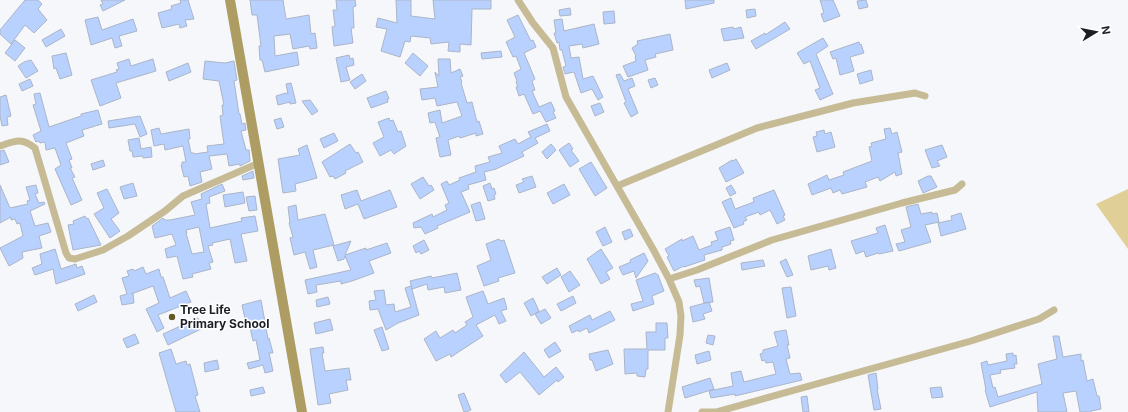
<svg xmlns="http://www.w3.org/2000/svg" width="1128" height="412" font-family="Inter,sans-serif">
  <rect width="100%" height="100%" fill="#f5f7fb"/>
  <path fill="#e0d098" d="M1128,189V249L1096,204Z"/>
  <path fill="#b8d1ff" stroke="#abb5c7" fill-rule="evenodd" d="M25,0H38L42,4L38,9L47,20L34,33L25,25L11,44L0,34V30Z
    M101,0H125L103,11L100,5L103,4Z
    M180,0H188L194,19L185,20L187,26L180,28L179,24L162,28L158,13L172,9L171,6L181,3Z
    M250,0H283L286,19L309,15L311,34L315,33L317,48L310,49L309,46L293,49L290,34L274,36L275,56L297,52L299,65L265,72L262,60H260L259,46H261L257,15H252Z
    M336,0H355L356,6L353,7L354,28H351L353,43L334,46L332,27L335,26L333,10H337Z
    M396,0H411V16L435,19L433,0H491V9H472L471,45L460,44V52L448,51L449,42L431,44L430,38L411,36L410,42L405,41L400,57L381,51L387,29L376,27L378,18L397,23Z
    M685,0H714V3L686,9Z
    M820,0H833L840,16L824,22L821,14L824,13Z
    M866,0L868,7L859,9L857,1Z
    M570,8L571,15L560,16L559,10Z
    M755,9L756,16L747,18L746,10Z
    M614,11L615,23L604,24L603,12Z
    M518,15L531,41L533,40L536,47L524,53L535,79L532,81L535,90L532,91L539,107L551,102L555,111L553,112L556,118L546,122L540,111L533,114L524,94L519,96L516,87H518L516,82L517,81L514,73L521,69L516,56L513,57L506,42L515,37L507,20Z
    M98,17L102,30L133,19L137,31L119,36L122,46L115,48L112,38L91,45L85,20Z
    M562,19L564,31L594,24L599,44L583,48L582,44L569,46L571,58L579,57L583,79L593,76L603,97L598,100L592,89L581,93L574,72L565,74L563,67L566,66L562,50H560L559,42L557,43L554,33H556L554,20Z
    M785,22L790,29L756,49L751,41L765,33V35Z
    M733,27L734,29L741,27L744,38L724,41L721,29Z
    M61,29L65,36L46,47L42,40Z
    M670,34L673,50L655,54L656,57L645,60L648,70L628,77L623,66L636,61L635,57L636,56L632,48L638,44L637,41Z
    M823,38L828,46L816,54L833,94L820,100L815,90L820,88L810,61L804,64L797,53Z
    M15,40L25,48L15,61L5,53Z
    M859,42L860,45L861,44L864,53L850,57L854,71L840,75L836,58L833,59L830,52Z
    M501,51L502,57L482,59L481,53Z
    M66,53L72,75L60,79L56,68L54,69L52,56Z
    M413,53L428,66L420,76L405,63Z
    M349,55L350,59L353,58L354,65L346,67L350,80L341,82L336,58Z
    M129,59L131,66L153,59L156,71L116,83L121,98L100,106L91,80L117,72L116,70L119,69L117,63Z
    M438,59H450L451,73L460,69L463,76L460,77L462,82L461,83L467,103L472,102L477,122L479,121L483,134L476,136V133L460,138L459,136L448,140L451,155L440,157L436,138L440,137L435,122L430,123L428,113L440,110L442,123L462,116L457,102L437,106L435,98L422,100L420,89L438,87L435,72L439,76Z
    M31,60L38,71L26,78L18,66L24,62Z
    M205,61L225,63L234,61L237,80L234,81L239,114H240L242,124L245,123L246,130L241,131L246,150H249L250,161L240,166V164L229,166L227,154L209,156L212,169L200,172L202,182L190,186L188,176L184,177L181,165H182V162H186L183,146L165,150L164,144L154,146L151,130L159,128L161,134L189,129L190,139H188L191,153H194V154L208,152L207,146L224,144L220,116L223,115L222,105H224L219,81L203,79Z
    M188,63L191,72L169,81L166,72Z
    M727,63L730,70L712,78L709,70Z
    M871,70L873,80L860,84L857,74Z
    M362,74L366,81L355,89L350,82Z
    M620,74L624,81L632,78L635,86L628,89L638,113L631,117L624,103L626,102L616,75Z
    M655,78L658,85L651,88L648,80Z
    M30,79L33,86L22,91L19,84Z
    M291,83L296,103L290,104V102L278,105L276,96L286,93L288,94L286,84Z
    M386,91L389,99H387L388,102L371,108L367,98Z
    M40,93L49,127L81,116V114L98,110L102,124L82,130L84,136L66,143L72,159L69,160L72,168H70L75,177L72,178L82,200L71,205L55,169L61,165L55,148L46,150L45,142L40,143L39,141L36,142L33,135L41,131L33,105L36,104L34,94Z
    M6,95L11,116L7,117L8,125L2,126L0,116V97Z
    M310,100L318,111L312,115L302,101Z
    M600,103L604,112L595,116L591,106Z
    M140,116L147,134L140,137L135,124L109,128L108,121Z
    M281,118L284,127L277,129L274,120Z
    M389,118L390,121L393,120L398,132L401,131L406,146L394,154L391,150L380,156L373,143L384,137L378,122Z
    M547,124L550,131L535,138L538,143L522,152L524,156L496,169L484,172L486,180L468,185L469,189L461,192L470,212L437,226L438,228L425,234L421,227L414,228L413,223L432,214L433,217L447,210L445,205L449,203L441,184L447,181L449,185L460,180L459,178L476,172L475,166L490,162L488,157L502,153L499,146L515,139L518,144L531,137L528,132Z
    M890,128L892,134L897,132L902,152L898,153L902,174L896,176L895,172L880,181L878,177L865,182L867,187L842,194L840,190L833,193L831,188L812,195L808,184L827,175L829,180L844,175L843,172L872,161L869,147L872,146L871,143L886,139L884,129Z
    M824,130L825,134L831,132L835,147L817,152L813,137L817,136L816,132Z
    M334,133L338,141L324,148L320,139Z
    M139,138L141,149L151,147L152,157L143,158V156L133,157L132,151H130L128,140Z
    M569,143L573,149L571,150L579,161L570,167L559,150Z
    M350,144L356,153L358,152L363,162L345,171L346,173L335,179L333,176L330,177L322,162Z
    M551,144L556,150L547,159L542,152Z
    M307,145L317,178L295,184L296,191L283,193L278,159L300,155L298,149Z
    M942,145L947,157L937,161L940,166L932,168L925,150Z
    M4,150L9,162L0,165V151Z
    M736,159L744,173L726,182L719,168L732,160L733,161Z
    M103,160L105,166L93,170L91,164Z
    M591,162L607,188L595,196L579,169Z
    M253,171L254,178L243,180L242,176Z
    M532,176L536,187L519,193L516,185L524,182L522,179Z
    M928,176H931L937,187L923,193L918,181Z
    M423,177L429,186L431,185L434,190L420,199L411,184Z
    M133,183L137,196L124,199L120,187Z
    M490,183L492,189L494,188L496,194L494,195L495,199L488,201L483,186Z
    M222,184L225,191L209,197L210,203L206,204L210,228L242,221L241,218L255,216L258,231L241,234L247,261L235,263L230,239L212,243L213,245L208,246L213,262L209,263L211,269L192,274L193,277L183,279L177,256L167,258L165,249L176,245L172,234L155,238L152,226L163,218L165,220H170L195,215L191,202L202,199L201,194ZM199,227L204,252L192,254L186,233H187L186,230Z
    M564,184L570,195L553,204L547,193Z
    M0,185L10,208L28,204L27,201L30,200L26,187L36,185L38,193L35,194L39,203L44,202L45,204L30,211L35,226L48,223L51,232L39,236L42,248L22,252L23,258L9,266L0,248L23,236L20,223L17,224L15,219L11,220V217L0,223Z
    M731,185L736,193L730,196L726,188Z
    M107,189L119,213L111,219L120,231L110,238L94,214L104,208L97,193Z
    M357,190L361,201L390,190L397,207L364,219L358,204L345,209L341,195Z
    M774,190L785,215L783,216L785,220L777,224L770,210L760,215L759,212L745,217L747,220L743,222L744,224L734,228L722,202L731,198L735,209L754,202L753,198Z
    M243,192L245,203L225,207L223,195Z
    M255,196L257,210L249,211L246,197Z
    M480,202L485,219L476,221L471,205Z
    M918,204L921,214L932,212V214L937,213L939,222L925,225L931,242L899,251L896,244L905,242L901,230L911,227L906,207Z
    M296,205L298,220L325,214L334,245L313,250L317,267L310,269L305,252L294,255L290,238L293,237L289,223H290L288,207Z
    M961,213L966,229L941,236L938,223L952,220L951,216Z
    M85,216L87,219L88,218L101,245L73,250L68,225L74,224L73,221Z
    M885,225L893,251L879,254L878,253L866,257L864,251L856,254L851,241L878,233L876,228Z
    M605,227L612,242L603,246L596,232Z
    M730,227L734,240L730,241L731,244L722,247V250L704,255L705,260L684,267V266L674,271L667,257L669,256L665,249L682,239V241L693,236L699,250L712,245L711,242L718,240L715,232Z
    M630,229L633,236L625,240L622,232Z
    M499,239L500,241L504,240L515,273L498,278L499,281L484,286L477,266L491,260L486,244Z
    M424,240L429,250L421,254L419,251L416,253L413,246Z
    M351,241L345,255L366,248V250L387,243L391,253L369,261L374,273L352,281L341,284V281L316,285L317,292L308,294L305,280L351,270L345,256L344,259L338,261L333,246Z
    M55,249L61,269L76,264L77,268L82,266L85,274L56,284L53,269L35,275L32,268L42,264L40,254Z
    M601,249L613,268L606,272L610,279L601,284L587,259Z
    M831,249L836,268L829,270L828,266L811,270L808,256Z
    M644,253L648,261L636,278L634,271L623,275L619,267L631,262L630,260Z
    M786,259L793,275L787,277L780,262Z
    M763,260L765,266L742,270L741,263Z
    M143,267L146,274L159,269L161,277H163L170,298L186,291L191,302L158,315L164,328L157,332L146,309L159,303L153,286L131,294L133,293L134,303L122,305L120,296L127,294L122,278L129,276L127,271L133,269L134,271Z
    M557,268L561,275L547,284L542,277Z
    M570,271L580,285L569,292L561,277Z
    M457,273L461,290L445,293L444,287L428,290L427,284L412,289L410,281L431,276L432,278Z
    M655,273L658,275L664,291L652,296L654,304L633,311L631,304L643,301L636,280Z
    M709,278L713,302L704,303L700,286L696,287L694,280Z
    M411,286L419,315L398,323L386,330L378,309L370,310L369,301L376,300L374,291L384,290L386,305L394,304L395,312L411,307L405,288Z
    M791,287L796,316L787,318L782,288Z
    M483,291L488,304L504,298L507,309L501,311L506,321L499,324L495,315L476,325L483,336L451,357L450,354L436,361L424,339L436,331L440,338L453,330L455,333L467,325L465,322L473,317L466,297Z
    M94,295L97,302L78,311L75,304Z
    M573,296L576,303L561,311L557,304Z
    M328,297L330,304L317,307L316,300Z
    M533,298L539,311L531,316L524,303Z
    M261,300L268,339L269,338L273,353H269L273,371L265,373L263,365L249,369L247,363L260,360L256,340L253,341L249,323H246L242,305Z
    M709,302L712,311L703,314L705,319L693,322L690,307Z
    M545,309L551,318L541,324L535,314Z
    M610,311L615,320L589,333L587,328L579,332L578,330L572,333L569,326L590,315L592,320Z
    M198,318L203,328L168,345L163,334Z
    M330,319L333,330L316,334L314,323Z
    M656,323H667L668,338H665V350H648V369H646L645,377L637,376V373L625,374L624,349H647L646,332H656Z
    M382,327L389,349L382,351L374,330Z
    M786,330L789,345H787L790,358L786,359L790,374L800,373L802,380L735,396V394L711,398L709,391L733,386L731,373L741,371L744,382L776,374L773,362L766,363L765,360L762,361L760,354L763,353V350L778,346L774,332Z
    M135,334L139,343L127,348L123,339Z
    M708,335L715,336L713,345L706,343Z
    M1053,336H1059L1063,357L1081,354V361L1083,360L1087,381L1093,379L1097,396H1099L1101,409L1091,411V412H1080L1076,391L1063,393L1067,412H1038L1037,392L990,407L985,390H986L981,363L987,361L988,365L1007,361L1006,354L1013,353V356L1016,355L1017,364H1014L1015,368L1000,370L1001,373L990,375L993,388L995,387L998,397L1042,384L1038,364L1057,359Z
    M555,342L561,351L549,358L544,350Z
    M323,347L324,353H322L325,371L349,368L351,380H346L348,390L329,394L331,403L318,405L310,349Z
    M171,349L176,364L186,361L187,365L190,364L198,395L195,396L200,412H176L159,353Z
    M608,350L613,364L596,371L592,360H590L589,354Z
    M709,351L711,360L697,364L695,355Z
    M524,352L544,377L556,367L564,377L558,382L557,380L539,395L520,372L506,383L500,375Z
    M217,360L219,369L205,372L204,363Z
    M876,373L878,389H877L881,409L874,410L868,375Z
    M710,378L714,389L685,398L682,387Z
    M263,387L265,393L251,396L250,390Z
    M941,387L943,397L932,398L930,388Z
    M464,393L471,410L466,412H464L458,395Z
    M807,396L809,412H803L801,397Z"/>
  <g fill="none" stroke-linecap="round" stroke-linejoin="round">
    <path stroke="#c6bb95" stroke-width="7" d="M518,0L533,23L553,48L566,97L653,249L669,279L679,302L681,316L680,335L668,412
      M0,146C15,141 21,137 35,148L66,253L69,258L75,259L103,250L128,236L165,211L183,196L259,163
      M617,186L757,128L853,103L915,93L925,96
      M669,279L697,270L772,240L902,203L955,190L962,184
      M702,412H716L971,341L1039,319L1054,310"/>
    <path stroke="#ae9d63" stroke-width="10" d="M230,0L302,412"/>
  </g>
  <circle fill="#665825" stroke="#fff" stroke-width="1.5" cx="172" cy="317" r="4"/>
  <g text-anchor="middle" stroke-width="3" stroke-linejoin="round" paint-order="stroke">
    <g font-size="12" font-weight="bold" fill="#1b1f26" stroke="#fff" text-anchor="start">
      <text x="180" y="314">Tree Life<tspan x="180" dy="14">Primary School</tspan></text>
    </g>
  </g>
  <g transform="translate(1096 32) rotate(80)" stroke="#ffffff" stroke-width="3" paint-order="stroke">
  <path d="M0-3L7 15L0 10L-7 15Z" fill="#1b1f26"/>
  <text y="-6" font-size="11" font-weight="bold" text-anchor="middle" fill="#1b1f26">N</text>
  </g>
</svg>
